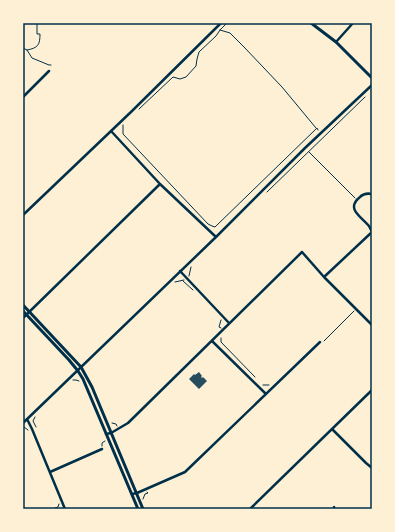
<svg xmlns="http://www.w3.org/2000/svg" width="395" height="532" font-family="Literata,serif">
  <rect width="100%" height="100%" fill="#fdf0d5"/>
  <path fill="#264d5e" d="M199,372L202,376L201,377L202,378L203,377L207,381L199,389L189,379L194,374L195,375Z"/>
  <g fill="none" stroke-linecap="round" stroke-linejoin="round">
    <path stroke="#003049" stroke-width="1" d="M220,30L230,33L244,47L282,87L316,128
      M23,48L27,50L32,58L49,65H51
      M27,50C38,48 40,45 40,34H37V23
      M139,109L173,77L180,79L186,77L196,66L197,59L199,52L216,36L220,30L227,23
      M123,125V134L208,224L212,226L215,227L317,128L318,130
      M309,152L355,198
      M267,192L365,97
      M189,276L191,267
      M183,281L193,290
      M175,282L184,280
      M221,328L219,327L221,320
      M221,338V342L255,377
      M324,341L354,311
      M73,380H76L79,381
      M263,385H269
      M35,417L33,421L36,427
      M112,423L116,424L117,426
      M23,428L24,427L28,430
      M102,446V443L105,441
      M143,499L145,494L148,493L147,492
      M55,508L58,507L59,504"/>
    <path stroke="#003049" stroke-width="2.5" d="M336,42L353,23
      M23,97L49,71
      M111,131L160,184L216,237
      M372,194C367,193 363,194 360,197C345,209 362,217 369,226C370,228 371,230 372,232
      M23,215L132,111L221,23
      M180,271L229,323
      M324,277L372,232
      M23,318L160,184
      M212,341L266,394
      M27,419L32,429L65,509
      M23,423L216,237L305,148L372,85
      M332,429L366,463L372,468
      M106,434L111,433L128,423L302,252L324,277L372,325
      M50,472L102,449
      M132,494L137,493L185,472L320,342
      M334,507L335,509
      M250,509L372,390"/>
    <path stroke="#003049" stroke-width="3" d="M311,23L336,42L372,78
      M23,305L81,367L92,387L143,509
      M23,311L69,360L78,371L83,379L138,509"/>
  </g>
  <rect width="395" height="532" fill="none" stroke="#fdf0d5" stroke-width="48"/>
  <rect x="24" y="24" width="347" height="484" fill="none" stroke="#003049" stroke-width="1.5"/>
</svg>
